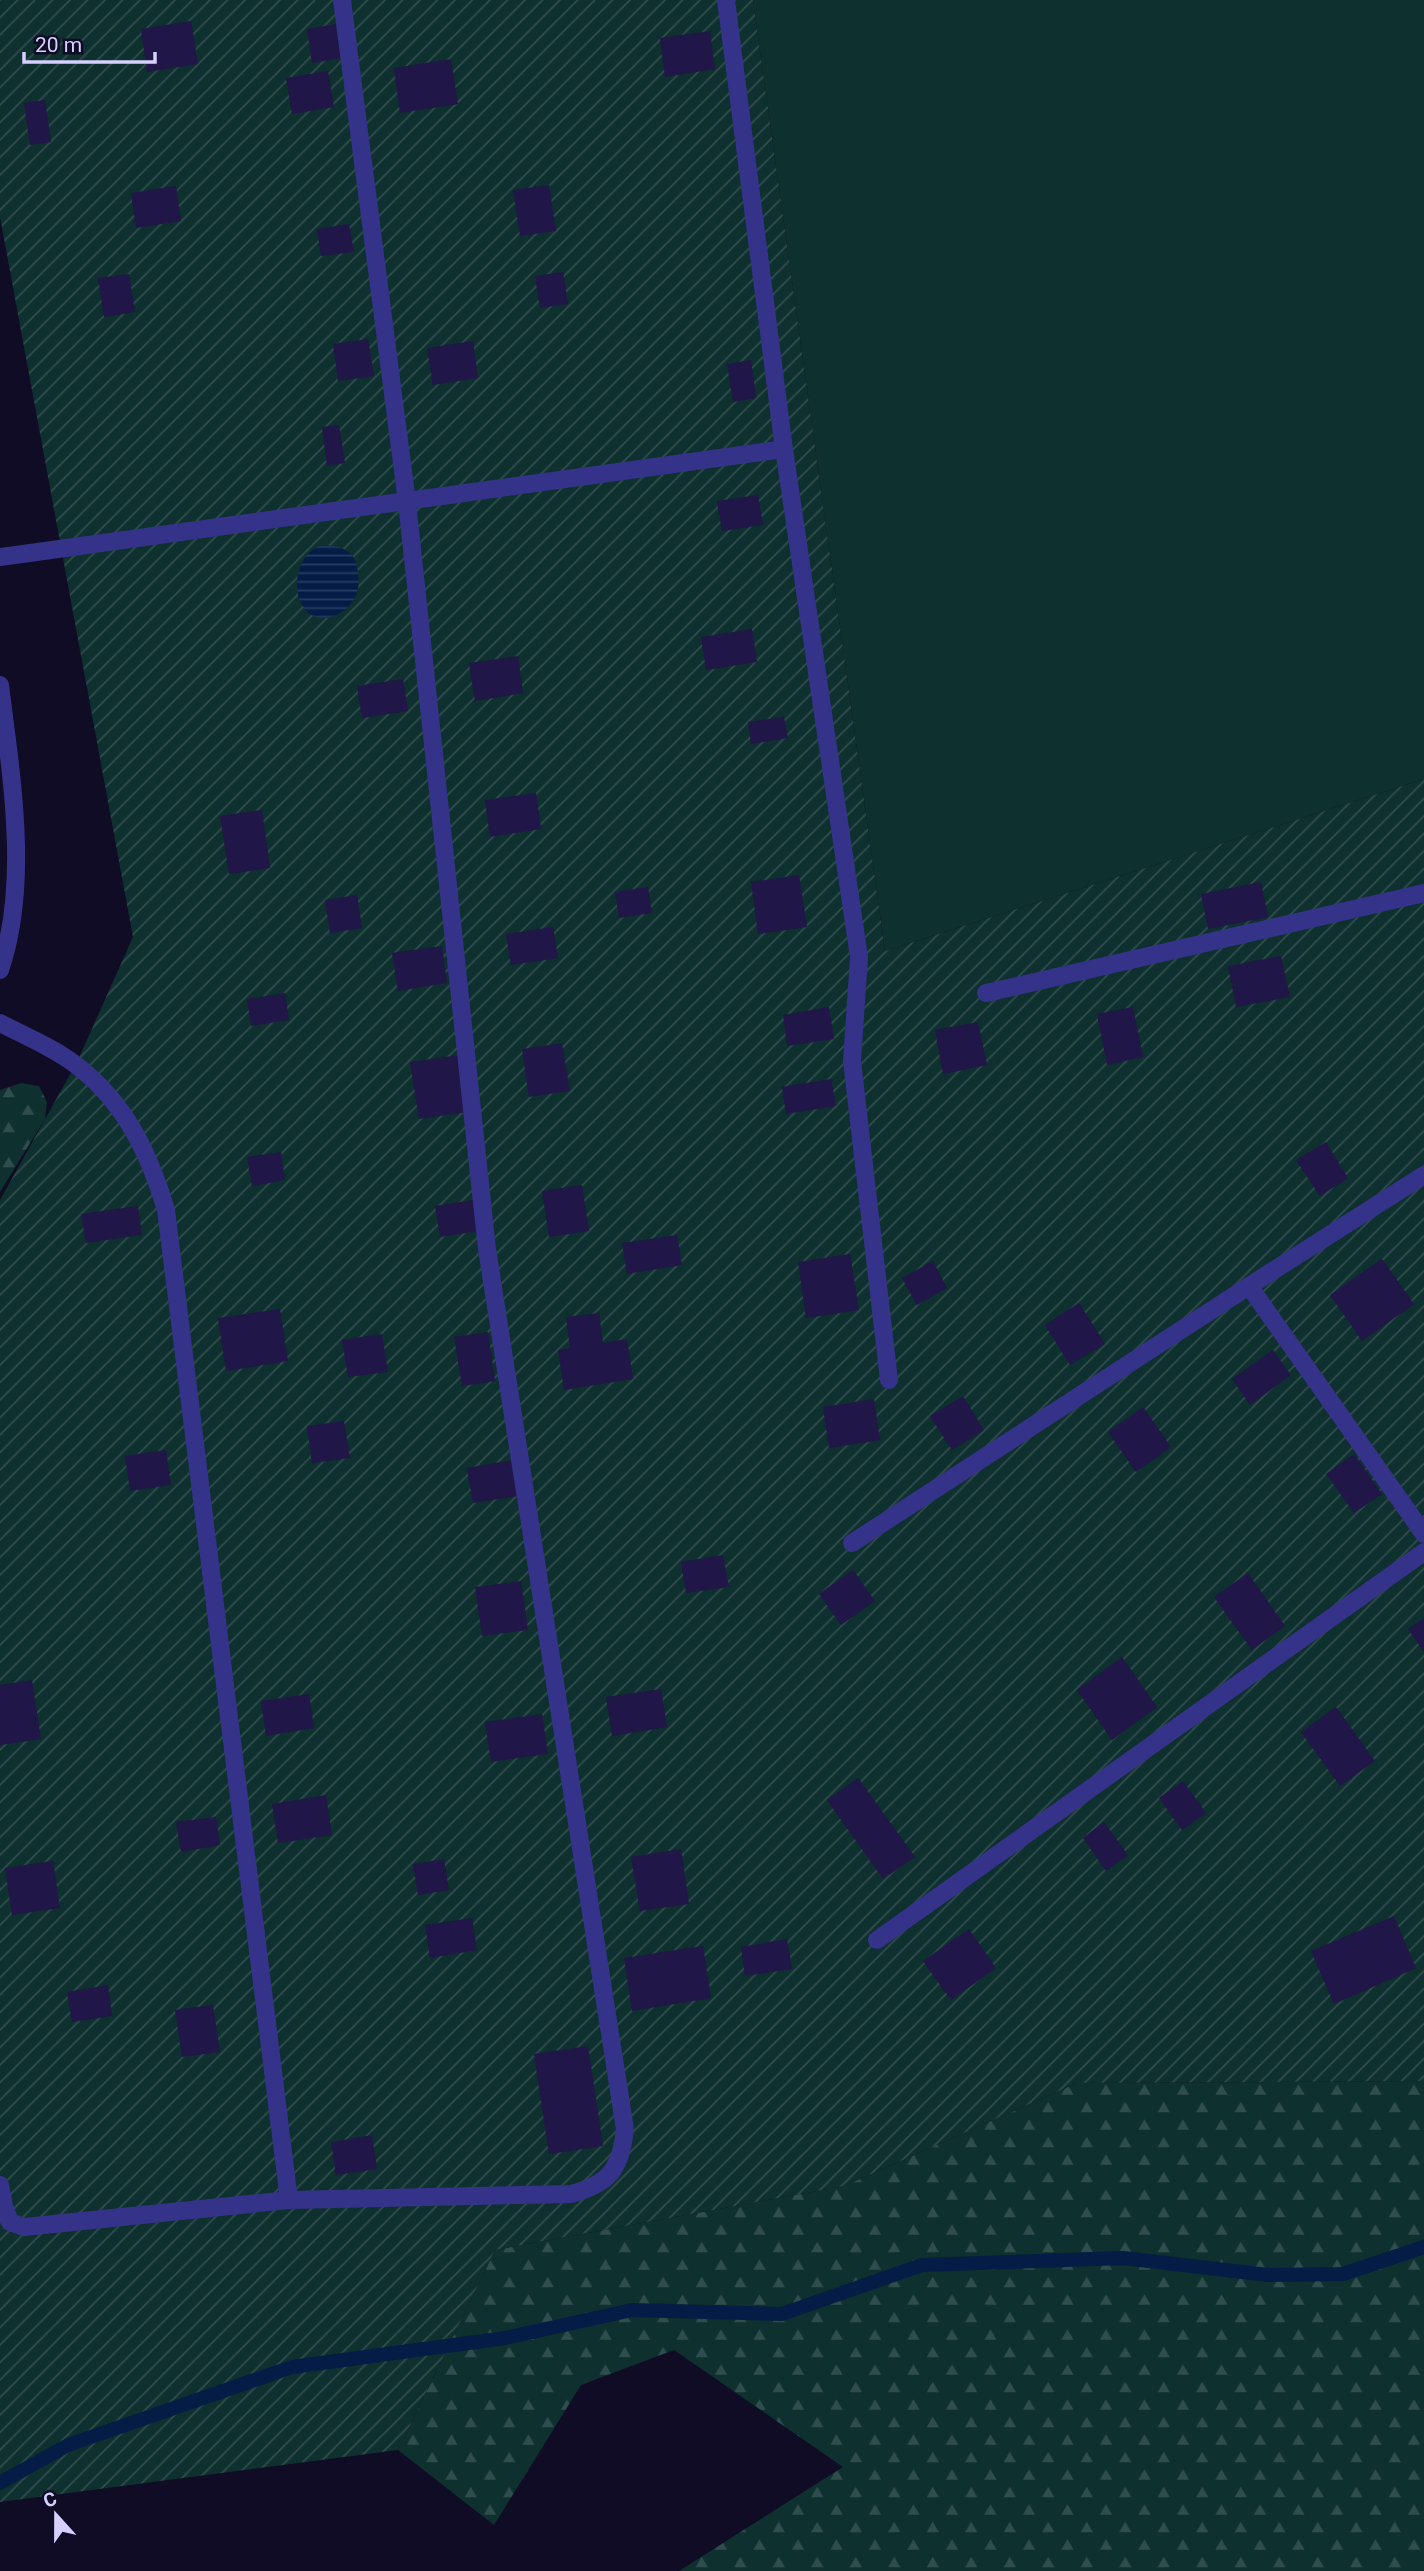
<svg xmlns="http://www.w3.org/2000/svg" width="1424" height="2571" font-family="Roboto,sans-serif">
  <defs>
    <pattern id="forest-firs" width="22" height="20" patternUnits="userSpaceOnUse" patternTransform="scale(1.75)"><rect width="22" height="20" fill="#0e302e"/><path d="M5 1l3.5 6h-7zM16 11l3.5 6h-7z" fill="#304d4d"/></pattern>
    <pattern id="garden-furrows" width="10" height="10" patternUnits="userSpaceOnUse" patternTransform="scale(1.75)"><rect width="10" height="10" fill="#0e302e"/><path d="M-1 1l2-2M0 10L10 0M9 11l2-2" fill="none" stroke="#304d4d"/></pattern>
    <pattern id="water-rules" width="6" height="5" patternUnits="userSpaceOnUse" patternTransform="scale(1.75)"><rect width="6" height="5" fill="#041c46"/><path d="M0 2.5h6" fill="none" stroke="#283c62"/></pattern>
  </defs>
  <rect width="100%" height="100%" fill="#100c25"/>
  <path fill="#0e302e" d="M753,0H1424V779L885,951Z"/>
  <path fill="url(#forest-firs)" d="M21,1083L39,1086L47,1102L45,1119L0,1192V1090Z
    M1424,2081V2571H679L843,2467L674,2350L581,2385L494,2525L398,2450L495,2250L844,2186L1077,2083Z"/>
  <path fill="url(#garden-furrows)" d="M0,0H753L885,951L1424,779V2081L1077,2083L844,2186L495,2250L398,2450L0,2502V1200L78,1060L133,937L0,217Z"/>
  <path fill="url(#water-rules)" d="M322,545C343,546 357,551 358,574C359,581 359,588 356,595C349,614 319,629 304,608C290,588 298,552 322,545Z"/>
  <g fill="none" stroke-linecap="round" stroke-linejoin="round">
    <path stroke="#041c46" stroke-width="14" d="M0,2483L68,2445L292,2367L505,2338L632,2310L782,2314L922,2265L1123,2258L1268,2275L1343,2274L1424,2247"/>
  </g>
  <path fill="#201648" d="M191,21L198,64L147,72L141,29Z
    M336,24L341,58L312,63L307,29Z
    M710,31L715,69L665,77L660,38Z
    M451,59L458,104L400,113L394,68Z
    M328,71L334,107L292,114L286,78Z
    M45,100L51,142L30,145L24,103Z
    M549,185L556,231L520,236L513,190Z
    M176,186L181,221L136,228L131,193Z
    M349,224L354,252L321,256L317,229Z
    M563,272L568,304L540,308L535,276Z
    M129,274L135,312L104,317L98,278Z
    M368,339L374,376L338,381L333,344Z
    M473,341L478,378L433,385L427,348Z
    M751,360L756,398L733,402L727,364Z
    M339,425L345,463L327,466L322,427Z
    M758,495L763,525L722,531L717,501Z
    M752,629L757,662L706,670L701,637Z
    M518,656L523,693L475,701L469,663Z
    M403,679L408,711L362,718L357,686Z
    M784,717L788,738L751,744L748,722Z
    M536,793L541,829L490,837L485,800Z
    M262,810L270,868L229,874L220,816Z
    M799,875L807,927L758,934L751,882Z
    M1261,882L1268,917L1208,929L1201,894Z
    M648,887L652,913L619,918L615,892Z
    M357,895L362,928L330,933L325,900Z
    M553,927L558,958L511,965L506,934Z
    M442,946L447,983L398,991L392,953Z
    M1281,956L1290,997L1236,1007L1228,966Z
    M285,993L289,1020L251,1026L247,999Z
    M829,1007L834,1039L787,1046L783,1015Z
    M1133,1007L1143,1057L1107,1065L1097,1014Z
    M978,1022L987,1065L943,1074L935,1030Z
    M562,1043L570,1091L529,1097L522,1049Z
    M460,1055L468,1112L419,1119L410,1062Z
    M831,1079L836,1106L786,1114L782,1087Z
    M1326,1142L1348,1178L1320,1196L1296,1160Z
    M281,1152L285,1180L252,1186L247,1157Z
    M582,1185L589,1231L549,1237L542,1191Z
    M473,1200L478,1231L440,1237L435,1206Z
    M138,1206L142,1235L86,1243L81,1214Z
    M677,1235L682,1265L627,1274L622,1243Z
    M850,1254L859,1310L806,1318L798,1262Z
    M1382,1259L1414,1304L1362,1341L1330,1295Z
    M933,1261L947,1288L917,1305L902,1278Z
    M1079,1303L1105,1344L1070,1365L1045,1325Z
    M280,1309L288,1361L226,1371L218,1318Z
    M599,1313L603,1343L627,1339L633,1379L564,1390L558,1350L570,1348L566,1317Z
    M488,1332L495,1381L462,1386L454,1337Z
    M382,1334L388,1372L348,1377L342,1340Z
    M1273,1350L1291,1375L1250,1405L1232,1379Z
    M963,1396L984,1430L952,1450L930,1416Z
    M874,1399L880,1440L829,1448L823,1407Z
    M1143,1407L1171,1447L1136,1472L1108,1432Z
    M344,1421L350,1458L312,1463L307,1426Z
    M166,1450L171,1485L130,1491L125,1456Z
    M1354,1454L1382,1494L1354,1513L1326,1474Z
    M513,1460L519,1496L473,1503L467,1468Z
    M723,1555L729,1587L686,1593L681,1562Z
    M853,1570L875,1601L841,1625L819,1594Z
    M1248,1573L1285,1626L1252,1650L1214,1597Z
    M521,1581L528,1630L482,1636L475,1587Z
    M1424,1618V1652L1408,1629Z
    M1122,1657L1157,1707L1112,1740L1077,1690Z
    M32,1680L41,1739L0,1745V1685Z
    M661,1689L667,1727L612,1736L606,1697Z
    M309,1694L314,1728L266,1736L261,1701Z
    M1336,1707L1375,1761L1340,1786L1301,1732Z
    M542,1714L548,1754L491,1762L485,1722Z
    M858,1778L915,1857L883,1879L827,1800Z
    M1183,1781L1206,1813L1182,1830L1159,1798Z
    M326,1795L332,1835L278,1843L272,1804Z
    M216,1817L220,1845L181,1852L176,1822Z
    M1104,1822L1128,1855L1106,1871L1083,1838Z
    M681,1849L689,1904L640,1911L631,1857Z
    M444,1859L449,1890L418,1895L413,1864Z
    M53,1861L60,1908L12,1915L5,1868Z
    M1394,1916L1416,1968L1334,2004L1311,1951Z
    M472,1918L477,1950L430,1958L425,1925Z
    M969,1929L996,1968L951,2000L923,1961Z
    M787,1939L792,1969L745,1976L741,1947Z
    M703,1946L711,1998L632,2011L624,1958Z
    M108,1985L112,2016L72,2022L67,1992Z
    M213,2005L220,2052L182,2057L175,2010Z
    M588,2046L603,2146L549,2154L534,2054Z
    M372,2135L377,2169L336,2175L331,2142Z"/>
  <g fill="none" stroke-linecap="round" stroke-linejoin="round">
    <path stroke="#353289" stroke-width="18" d="M784,449L859,957L852,1061L889,1380
      M0,557L784,449L726,0
      M0,685C11,775 30,882 0,970
      M986,993L1424,893
      M0,1023C25,1036 54,1048 76,1065C125,1102 149,1153 166,1210L289,2200L571,2194C609,2184 621,2169 625,2129L487,1249L407,502L342,0
      M1249,1286L1424,1175
      M852,1543L1249,1286L1424,1534
      M877,1940L1424,1552
      M0,2185L4,2206L10,2222L24,2227L289,2200"/>
  </g>
  <g transform="translate(56 2515) rotate(339)" stroke="#100c25" stroke-width="5" paint-order="stroke">
  <path d="M0-5L12 26L0 18L-12 26Z" fill="#d5d0ff"/>
  <text y="-10" font-size="19" font-weight="bold" text-anchor="middle" fill="#d5d0ff">С</text>
  </g>
  <path d="M24 52v10h131v-10" fill="none" stroke="#d5d0ff" stroke-width="3.5"/>
  <text x="35" y="52" font-size="21" fill="#d5d0ff" stroke="#100c25" stroke-width="5" paint-order="stroke">20 m</text>
</svg>
